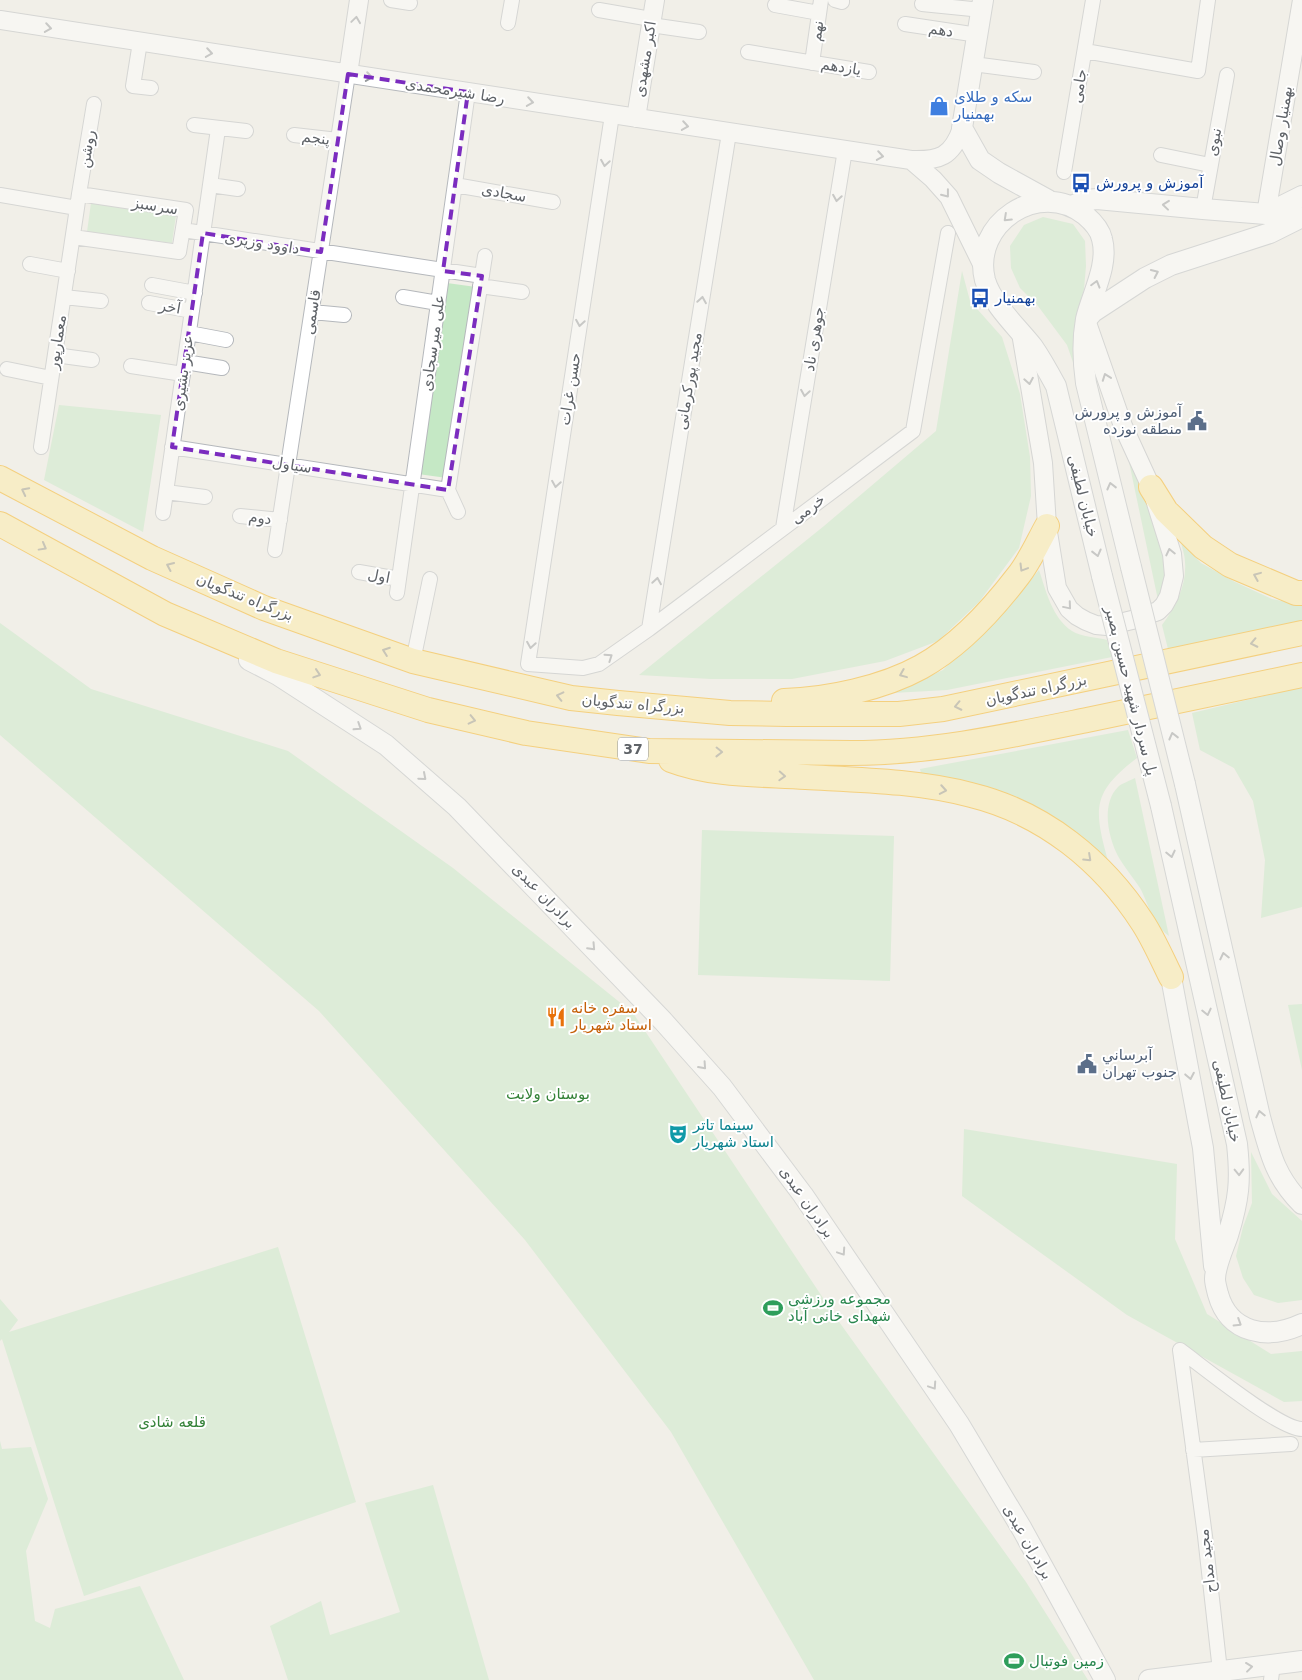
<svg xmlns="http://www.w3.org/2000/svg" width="1302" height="1680" font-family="'DejaVu Sans','Noto Sans Arabic',sans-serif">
  <rect width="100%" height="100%" fill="#f1efe8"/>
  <path fill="#c5e8c5" d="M91,203L176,215L172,243L87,232Z
    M1043,217L1073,224L1085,241L1086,266L1084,289L1075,321V368L1067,345L1038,306L1020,288L1011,268L1010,246L1024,225Z
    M962,271L970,301L1002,337L1020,394L1030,457L1031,496L1019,548L979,602L938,641L885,661L792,679H711L639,675L824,526L936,431Z
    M447,283L476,287L447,478L418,474Z
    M59,405L161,415L143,532L44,480Z
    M1128,457L1141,480L1167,561L1165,587L1158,600Z
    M1181,542L1201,563L1235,582L1272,599L1302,605V621L1168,649L1162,625C1176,607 1187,584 1185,562C1185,555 1182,548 1181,542Z
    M1039,570C1046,591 1052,618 1072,631C1081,637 1097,637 1107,640L1112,657L947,690L892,693L943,670L963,649L993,624Z
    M0,623L91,689L288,751L453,868L633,1013L837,1319L1026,1582L1088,1680H814L671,1432L525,1240L319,1011L0,735Z
    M1302,687V907L1261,918L1265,860L1253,801L1234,768L1200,750L1192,713Z
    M1128,730L1137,758C1091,793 1094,809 1108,861L1076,837L922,777L920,769Z
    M1135,778L1169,936C1150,922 1150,906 1140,888C1133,877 1124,867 1118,856C1108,837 1101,804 1118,787C1122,783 1130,781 1135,778Z
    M702,830L894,836L890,981L698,975Z
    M1302,1004V1070L1288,1005Z
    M964,1129L1177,1164L1175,1239L1207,1314L1271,1354L1302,1351V1401L1284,1402L1127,1315L962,1196Z
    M1251,1152L1272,1194L1302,1221V1300L1278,1303L1254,1295L1243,1278L1236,1256L1243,1227L1252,1203Z
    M278,1247L356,1502L84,1596L2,1339L0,1341V1299L18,1320L9,1332Z
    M0,1441L2,1449L31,1447L48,1499L26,1551L35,1621L50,1628L55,1609L140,1586L184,1680H0Z
    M433,1485L489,1680H288L270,1626L321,1601L330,1635L400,1612L365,1503Z"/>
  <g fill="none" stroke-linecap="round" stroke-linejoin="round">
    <defs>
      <path id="minor" d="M391,0L410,3
        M835,0L842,2V0
        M922,4L982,10
        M775,5L819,13
        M599,10L651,19
        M508,23L512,0
        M905,24L978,35
        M651,25L699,32
        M140,42L133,86L151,88
        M1085,51L1198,71L1208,0
        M748,52L869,72
        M812,63L821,0
        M973,64L1034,72
        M612,115L528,664L583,668L599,664L649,629L913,431L948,233
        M194,125L246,131
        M294,135L338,140
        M1161,155L1210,165
        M1064,172L1093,0
        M210,185L238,189
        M455,185L553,202
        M79,194L94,104
        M0,195L77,208
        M1203,209L1227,75
        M183,230L482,276
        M30,264L68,271
        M152,285L195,293
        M480,286L522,292
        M64,297L101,301
        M403,297L438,303
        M149,303L192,311
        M312,312L344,315
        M189,333L226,340
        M55,355L92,360
        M185,362L222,368
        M131,366L183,374
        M7,369L51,378
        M41,447L77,208L79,194L186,210L179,252L73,237
        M172,447L448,490L485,256
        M448,490L458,512
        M166,492L205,497
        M163,513L218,129
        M240,516L280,520
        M783,528L845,150
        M275,550L348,74
        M359,572L399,579
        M397,593L468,92
        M649,629L729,133
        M413,661L430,579
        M1180,1350L1205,1536L1220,1671
        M1180,1350C1202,1366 1279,1429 1302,1429
        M1193,1450L1291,1444
        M1271,1680L1273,1664"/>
      <path id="tertiary" d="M0,20L911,160C939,161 952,157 962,128
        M348,74L359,0
        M636,118L655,0
        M911,160L933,179L949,197L983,266
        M1266,214L1302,0
        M1021,333L1043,463L1047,526L1057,588L1069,609L1077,616L1086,621L1096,625L1107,626L1132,620L1158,611L1164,605L1169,596L1174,576L1172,554L1151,487L1123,426L1086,320"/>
      <path id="secondary" d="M983,0L962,128L980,160L999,173L1048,200
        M1071,206L1087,200L1097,199L1203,209L1266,214L1302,196
        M1086,320L1093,312L1145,278L1171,265L1270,233L1302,217
        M1102,576L1056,386C1049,373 1042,360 1033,347C1018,328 992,304 985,280C971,224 1039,178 1085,215C1092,221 1100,229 1102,239C1109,265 1092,294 1086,319C1082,341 1083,362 1086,383L1131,567
        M249,660L278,675L386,745L457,807L663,1021L722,1087L803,1195L959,1424L1022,1529L1105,1680
        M1185,784L1260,1117C1270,1153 1275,1177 1302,1204
        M1161,806L1237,1144C1241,1181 1239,1199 1228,1235C1224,1247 1215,1266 1215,1279C1215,1283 1217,1290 1218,1294C1229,1334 1268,1340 1302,1324
        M1171,977L1203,1148L1214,1266
        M1149,1680L1302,1661"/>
      <path id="trunk" d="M0,478L152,558L264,608L413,661L571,698L618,703L730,713L787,714H899L943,709L1302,633
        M1151,487L1166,511L1203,547L1230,565L1296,593H1302
        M0,524L165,614L276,661L428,710L526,733L649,751L851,753C931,753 1009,736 1087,720C1158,705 1230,690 1302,675
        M784,701C827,700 883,688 921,667C959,646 992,610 1018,576C1030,561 1038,542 1047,526
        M671,760C713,776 761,774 806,777C861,780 918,781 971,795C1044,813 1103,861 1143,923C1154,940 1162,959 1171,977"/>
    </defs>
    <use href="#minor" stroke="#b5b8bc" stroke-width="16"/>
    <use href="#tertiary" stroke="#b5b8bc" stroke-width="20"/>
    <use href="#secondary" stroke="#b6babf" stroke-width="22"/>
    <use href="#trunk" stroke="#f9ab00" stroke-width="26"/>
    <use href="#minor" stroke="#fff" stroke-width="14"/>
    <use href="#tertiary" stroke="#fff" stroke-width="18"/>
    <use href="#secondary" stroke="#fff" stroke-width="20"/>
    <use href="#trunk" stroke="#feeaa1" stroke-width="24"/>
    <defs>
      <path id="secondary-bridge" d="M1131,567L1185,784
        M1102,576L1161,806"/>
    </defs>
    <use href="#secondary-bridge" stroke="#b6babf" stroke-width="22" stroke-linecap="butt"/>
    <use href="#secondary-bridge" stroke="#fff" stroke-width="20"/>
  </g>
  <defs><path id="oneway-chevron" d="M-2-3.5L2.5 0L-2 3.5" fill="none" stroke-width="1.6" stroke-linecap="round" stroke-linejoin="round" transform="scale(1.25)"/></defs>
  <g stroke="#979a9d">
    <use href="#oneway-chevron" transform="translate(356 20) rotate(-82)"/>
    <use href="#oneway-chevron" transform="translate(48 28) rotate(9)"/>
    <use href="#oneway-chevron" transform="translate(209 53) rotate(9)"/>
    <use href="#oneway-chevron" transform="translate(369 77) rotate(9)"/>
    <use href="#oneway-chevron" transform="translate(530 102) rotate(9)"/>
    <use href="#oneway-chevron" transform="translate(685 126) rotate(9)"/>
    <use href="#oneway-chevron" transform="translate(880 156) rotate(9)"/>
    <use href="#oneway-chevron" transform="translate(605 163) rotate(99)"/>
    <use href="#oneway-chevron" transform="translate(946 194) rotate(52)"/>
    <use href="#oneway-chevron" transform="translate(837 198) rotate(99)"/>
    <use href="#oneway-chevron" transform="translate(1166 205) rotate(-174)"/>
    <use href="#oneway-chevron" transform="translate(1007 218) rotate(137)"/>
    <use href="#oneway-chevron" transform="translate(1155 273) rotate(-25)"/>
    <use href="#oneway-chevron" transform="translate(1096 284) rotate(-74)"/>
    <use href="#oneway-chevron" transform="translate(702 300) rotate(-81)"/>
    <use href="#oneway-chevron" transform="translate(580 323) rotate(99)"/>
    <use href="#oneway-chevron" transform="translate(1106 377) rotate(-110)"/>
    <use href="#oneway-chevron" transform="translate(1029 381) rotate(80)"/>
    <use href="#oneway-chevron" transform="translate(805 393) rotate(99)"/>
    <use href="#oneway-chevron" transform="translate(556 484) rotate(99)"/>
    <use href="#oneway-chevron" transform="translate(1111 486) rotate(-104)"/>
    <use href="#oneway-chevron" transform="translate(1170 552) rotate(-103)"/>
    <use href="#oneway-chevron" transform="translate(1097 553) rotate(76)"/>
    <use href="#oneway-chevron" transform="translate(657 581) rotate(-81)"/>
    <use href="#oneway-chevron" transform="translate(1068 606) rotate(50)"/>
    <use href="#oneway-chevron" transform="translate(531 645) rotate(99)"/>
    <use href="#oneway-chevron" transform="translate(609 657) rotate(-34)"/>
    <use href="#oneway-chevron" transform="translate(358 727) rotate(33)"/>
    <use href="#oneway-chevron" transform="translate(1173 736) rotate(-104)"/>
    <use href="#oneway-chevron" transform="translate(423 777) rotate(41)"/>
    <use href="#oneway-chevron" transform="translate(1171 854) rotate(77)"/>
    <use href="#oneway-chevron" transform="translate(592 947) rotate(47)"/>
    <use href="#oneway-chevron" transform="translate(1224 956) rotate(-103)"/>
    <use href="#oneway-chevron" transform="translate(1207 1012) rotate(77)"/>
    <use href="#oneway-chevron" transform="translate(703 1066) rotate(48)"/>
    <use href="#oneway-chevron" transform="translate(1190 1076) rotate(79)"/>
    <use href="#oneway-chevron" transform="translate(1260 1114) rotate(-103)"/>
    <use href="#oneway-chevron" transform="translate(1239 1172) rotate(88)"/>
    <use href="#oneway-chevron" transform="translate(842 1252) rotate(56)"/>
    <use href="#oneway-chevron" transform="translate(1238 1323) rotate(32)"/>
    <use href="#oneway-chevron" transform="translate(933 1386) rotate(56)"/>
    <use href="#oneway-chevron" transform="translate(1249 1667) rotate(-7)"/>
  </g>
  <g stroke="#97927c">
    <use href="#oneway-chevron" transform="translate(25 491) rotate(-153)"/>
    <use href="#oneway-chevron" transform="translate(43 547) rotate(29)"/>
    <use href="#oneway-chevron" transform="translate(170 566) rotate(-156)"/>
    <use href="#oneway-chevron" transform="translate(1023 568) rotate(121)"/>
    <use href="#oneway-chevron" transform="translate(1257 576) rotate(-158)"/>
    <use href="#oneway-chevron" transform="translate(1254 643) rotate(168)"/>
    <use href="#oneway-chevron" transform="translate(386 651) rotate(-160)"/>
    <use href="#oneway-chevron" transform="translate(317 674) rotate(18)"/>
    <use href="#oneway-chevron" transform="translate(903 674) rotate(158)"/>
    <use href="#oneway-chevron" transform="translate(560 696) rotate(-167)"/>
    <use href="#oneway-chevron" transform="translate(958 706) rotate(168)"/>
    <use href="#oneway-chevron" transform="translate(472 720) rotate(13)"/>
    <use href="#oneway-chevron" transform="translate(719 752) rotate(1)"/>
    <use href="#oneway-chevron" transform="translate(782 776) rotate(3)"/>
    <use href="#oneway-chevron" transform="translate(943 790) rotate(10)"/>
    <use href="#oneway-chevron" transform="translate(1088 858) rotate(43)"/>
  </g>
  <path d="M0 0H1302V1680H0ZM348,74L468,92L443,271L482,276L448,490L172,447L203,233L321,252Z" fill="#f1efe8" fill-opacity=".55" fill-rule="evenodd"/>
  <path fill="none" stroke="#7b2cbf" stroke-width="4" stroke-dasharray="10 6" stroke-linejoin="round" d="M348,74L468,92L443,271L482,276L448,490L172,447L203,233L321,252Z"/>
  <defs>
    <symbol id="shop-bare" viewBox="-9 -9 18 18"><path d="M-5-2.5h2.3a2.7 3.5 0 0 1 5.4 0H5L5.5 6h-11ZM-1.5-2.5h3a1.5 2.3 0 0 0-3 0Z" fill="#3f7fe0" stroke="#fff" stroke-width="2.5" paint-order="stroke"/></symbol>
    <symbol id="bus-bare" viewBox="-9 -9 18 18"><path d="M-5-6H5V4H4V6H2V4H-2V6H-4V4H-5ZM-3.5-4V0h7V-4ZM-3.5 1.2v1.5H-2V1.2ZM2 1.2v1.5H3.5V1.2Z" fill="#1a4fb4" stroke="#fff" stroke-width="2.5" paint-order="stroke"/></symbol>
    <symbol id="civic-bare" viewBox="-9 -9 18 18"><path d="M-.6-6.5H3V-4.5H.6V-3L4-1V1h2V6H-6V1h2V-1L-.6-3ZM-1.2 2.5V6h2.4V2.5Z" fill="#5c6f8a" stroke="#fff" stroke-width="2.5" paint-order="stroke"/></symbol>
    <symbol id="restaurant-bare" viewBox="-9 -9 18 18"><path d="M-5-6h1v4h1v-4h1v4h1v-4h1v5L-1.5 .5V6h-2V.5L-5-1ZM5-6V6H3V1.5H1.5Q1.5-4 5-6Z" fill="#e8710a" stroke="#fff" stroke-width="2.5" paint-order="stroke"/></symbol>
    <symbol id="theatre-bare" viewBox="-9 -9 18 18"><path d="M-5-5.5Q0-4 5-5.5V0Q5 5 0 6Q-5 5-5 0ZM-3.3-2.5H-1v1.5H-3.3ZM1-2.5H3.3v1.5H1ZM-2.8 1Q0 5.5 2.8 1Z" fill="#0f9aa8" stroke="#fff" stroke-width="2.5" paint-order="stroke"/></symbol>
    <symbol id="stadium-bare" viewBox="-9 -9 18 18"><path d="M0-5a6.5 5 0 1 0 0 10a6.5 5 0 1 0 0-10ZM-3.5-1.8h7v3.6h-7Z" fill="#2e9e5b" stroke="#fff" stroke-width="2.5" paint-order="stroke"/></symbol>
  </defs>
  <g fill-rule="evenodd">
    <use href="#shop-bare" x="925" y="92" width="28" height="28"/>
    <use href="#bus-bare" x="1067" y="169" width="28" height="28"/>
    <use href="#bus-bare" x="966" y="284" width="28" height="28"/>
    <use href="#civic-bare" x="1183" y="407" width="28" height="28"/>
    <use href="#restaurant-bare" x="542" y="1003" width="28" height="28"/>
    <use href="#civic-bare" x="1073" y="1050" width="28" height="28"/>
    <use href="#theatre-bare" x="664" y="1120" width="28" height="28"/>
    <use href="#stadium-bare" x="759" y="1294" width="28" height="28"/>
    <use href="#stadium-bare" x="1000" y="1647" width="28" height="28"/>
  </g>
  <g text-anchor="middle" stroke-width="4" stroke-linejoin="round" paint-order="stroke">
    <rect fill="#fff" stroke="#8f9295" stroke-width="1" x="618" y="737.5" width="30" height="23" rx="4"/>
    <g font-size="14" font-weight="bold" fill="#5f6368">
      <text x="633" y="754">37</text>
    </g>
    <g font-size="15" fill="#5f6368" stroke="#fff">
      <text transform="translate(941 30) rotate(9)" y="5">دهم</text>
      <text transform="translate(817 31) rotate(-82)" y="5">نهم</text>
      <text transform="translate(645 59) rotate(-81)" y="5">اکبر مشهدی</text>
      <text transform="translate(841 67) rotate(9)" y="5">یازدهم</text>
      <text transform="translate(1079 86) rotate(-81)" y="5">جامی</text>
      <text transform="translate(455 91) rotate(9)" y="5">رضا شیرمحمدی</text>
      <text transform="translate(1281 126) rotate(-81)" y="5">بهمنیار وصال</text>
      <text transform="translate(316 138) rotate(7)" y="5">پنجم</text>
      <text transform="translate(1214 142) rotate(-80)" y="5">نبوی</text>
      <text transform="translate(87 149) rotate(-81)" y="5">روشن</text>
      <text transform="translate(504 193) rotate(10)" y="5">سجادی</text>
      <text transform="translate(155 206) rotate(9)" y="5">سرسبز</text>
      <text transform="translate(262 243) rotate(9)" y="5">داوود وزیری</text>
      <text transform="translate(170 307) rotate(10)" y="5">آخر</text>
      <text transform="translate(312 312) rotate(-81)" y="5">قاسمی</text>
      <text transform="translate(814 339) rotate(-81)" y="5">جوهری ناد</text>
      <text transform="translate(57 342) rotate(-81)" y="5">معمارپور</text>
      <text transform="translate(433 343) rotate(-82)" y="5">علی میرسجادی</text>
      <text transform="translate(183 373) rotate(-82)" y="5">عزیز بشیری</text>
      <text transform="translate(689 381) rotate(-81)" y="5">مجید پورکرمانی</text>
      <text transform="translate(570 389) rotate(-81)" y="5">حسن غرات</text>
      <text transform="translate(292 465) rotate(9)" y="5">سیاول</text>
      <text transform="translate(1083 496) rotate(76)" y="5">خیابان لطیفی</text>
      <text transform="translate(808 509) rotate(-37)" y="5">خرمی</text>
      <text transform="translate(260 518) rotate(6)" y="5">دوم</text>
      <text transform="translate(379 576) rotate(11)" y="5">اول</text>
      <text transform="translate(245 597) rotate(22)" y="5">بزرگراه تندگویان</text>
      <text transform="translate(1036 690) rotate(-12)" y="5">بزرگراه تندگویان</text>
      <text transform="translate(1131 691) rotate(76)" y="5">پل سردار شهید حسین بصیر</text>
      <text transform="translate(633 704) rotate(5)" y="5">بزرگراه تندگویان</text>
      <text transform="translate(544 896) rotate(46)" y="5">برادران عبدی</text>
      <text transform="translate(1227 1101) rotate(78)" y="5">خیابان لطیفی</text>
      <text transform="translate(807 1202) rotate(55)" y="5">برادران عبدی</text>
      <text transform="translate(1028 1542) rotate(60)" y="5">برادران عبدی</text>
      <text transform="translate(1207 1561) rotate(-97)" y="5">مجید مداح</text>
    </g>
    <g font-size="15" fill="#366cbe" stroke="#fff" text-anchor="start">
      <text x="954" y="102">سکه و طلای<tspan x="954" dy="17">بهمنیار</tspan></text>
    </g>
    <g font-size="15" fill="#164399" stroke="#fff" text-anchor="start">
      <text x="1096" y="188">آموزش و پرورش</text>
      <text x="995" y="303">بهمنیار</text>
    </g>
    <g font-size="15" fill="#4e5e75" stroke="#fff" text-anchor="end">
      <text x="1182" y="417">آموزش و پرورش<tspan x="1182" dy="17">منطقه نوزده</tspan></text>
      <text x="1102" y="1060" text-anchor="start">آبرساني<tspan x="1102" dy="17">جنوب تهران</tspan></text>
    </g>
    <g font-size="15" fill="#c56008" stroke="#fff" text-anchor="start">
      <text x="571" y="1013">سفره خانه<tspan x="571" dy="17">استاد شهریار</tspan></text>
    </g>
    <g font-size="15" fill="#348238" stroke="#fff">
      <text x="548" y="1099">بوستان ولایت</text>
      <text x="172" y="1427">قلعه شادی</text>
    </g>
    <g font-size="15" fill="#0d838f" stroke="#fff" text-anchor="start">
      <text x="693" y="1130">سینما تاتر<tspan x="693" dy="17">استاد شهریار</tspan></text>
    </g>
    <g font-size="15" fill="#27864d" stroke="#fff" text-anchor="start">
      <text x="788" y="1304">مجموعه ورزشی<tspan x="788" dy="17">شهدای خانی آباد</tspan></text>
      <text x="1029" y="1666">زمین فوتبال</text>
    </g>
  </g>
</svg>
